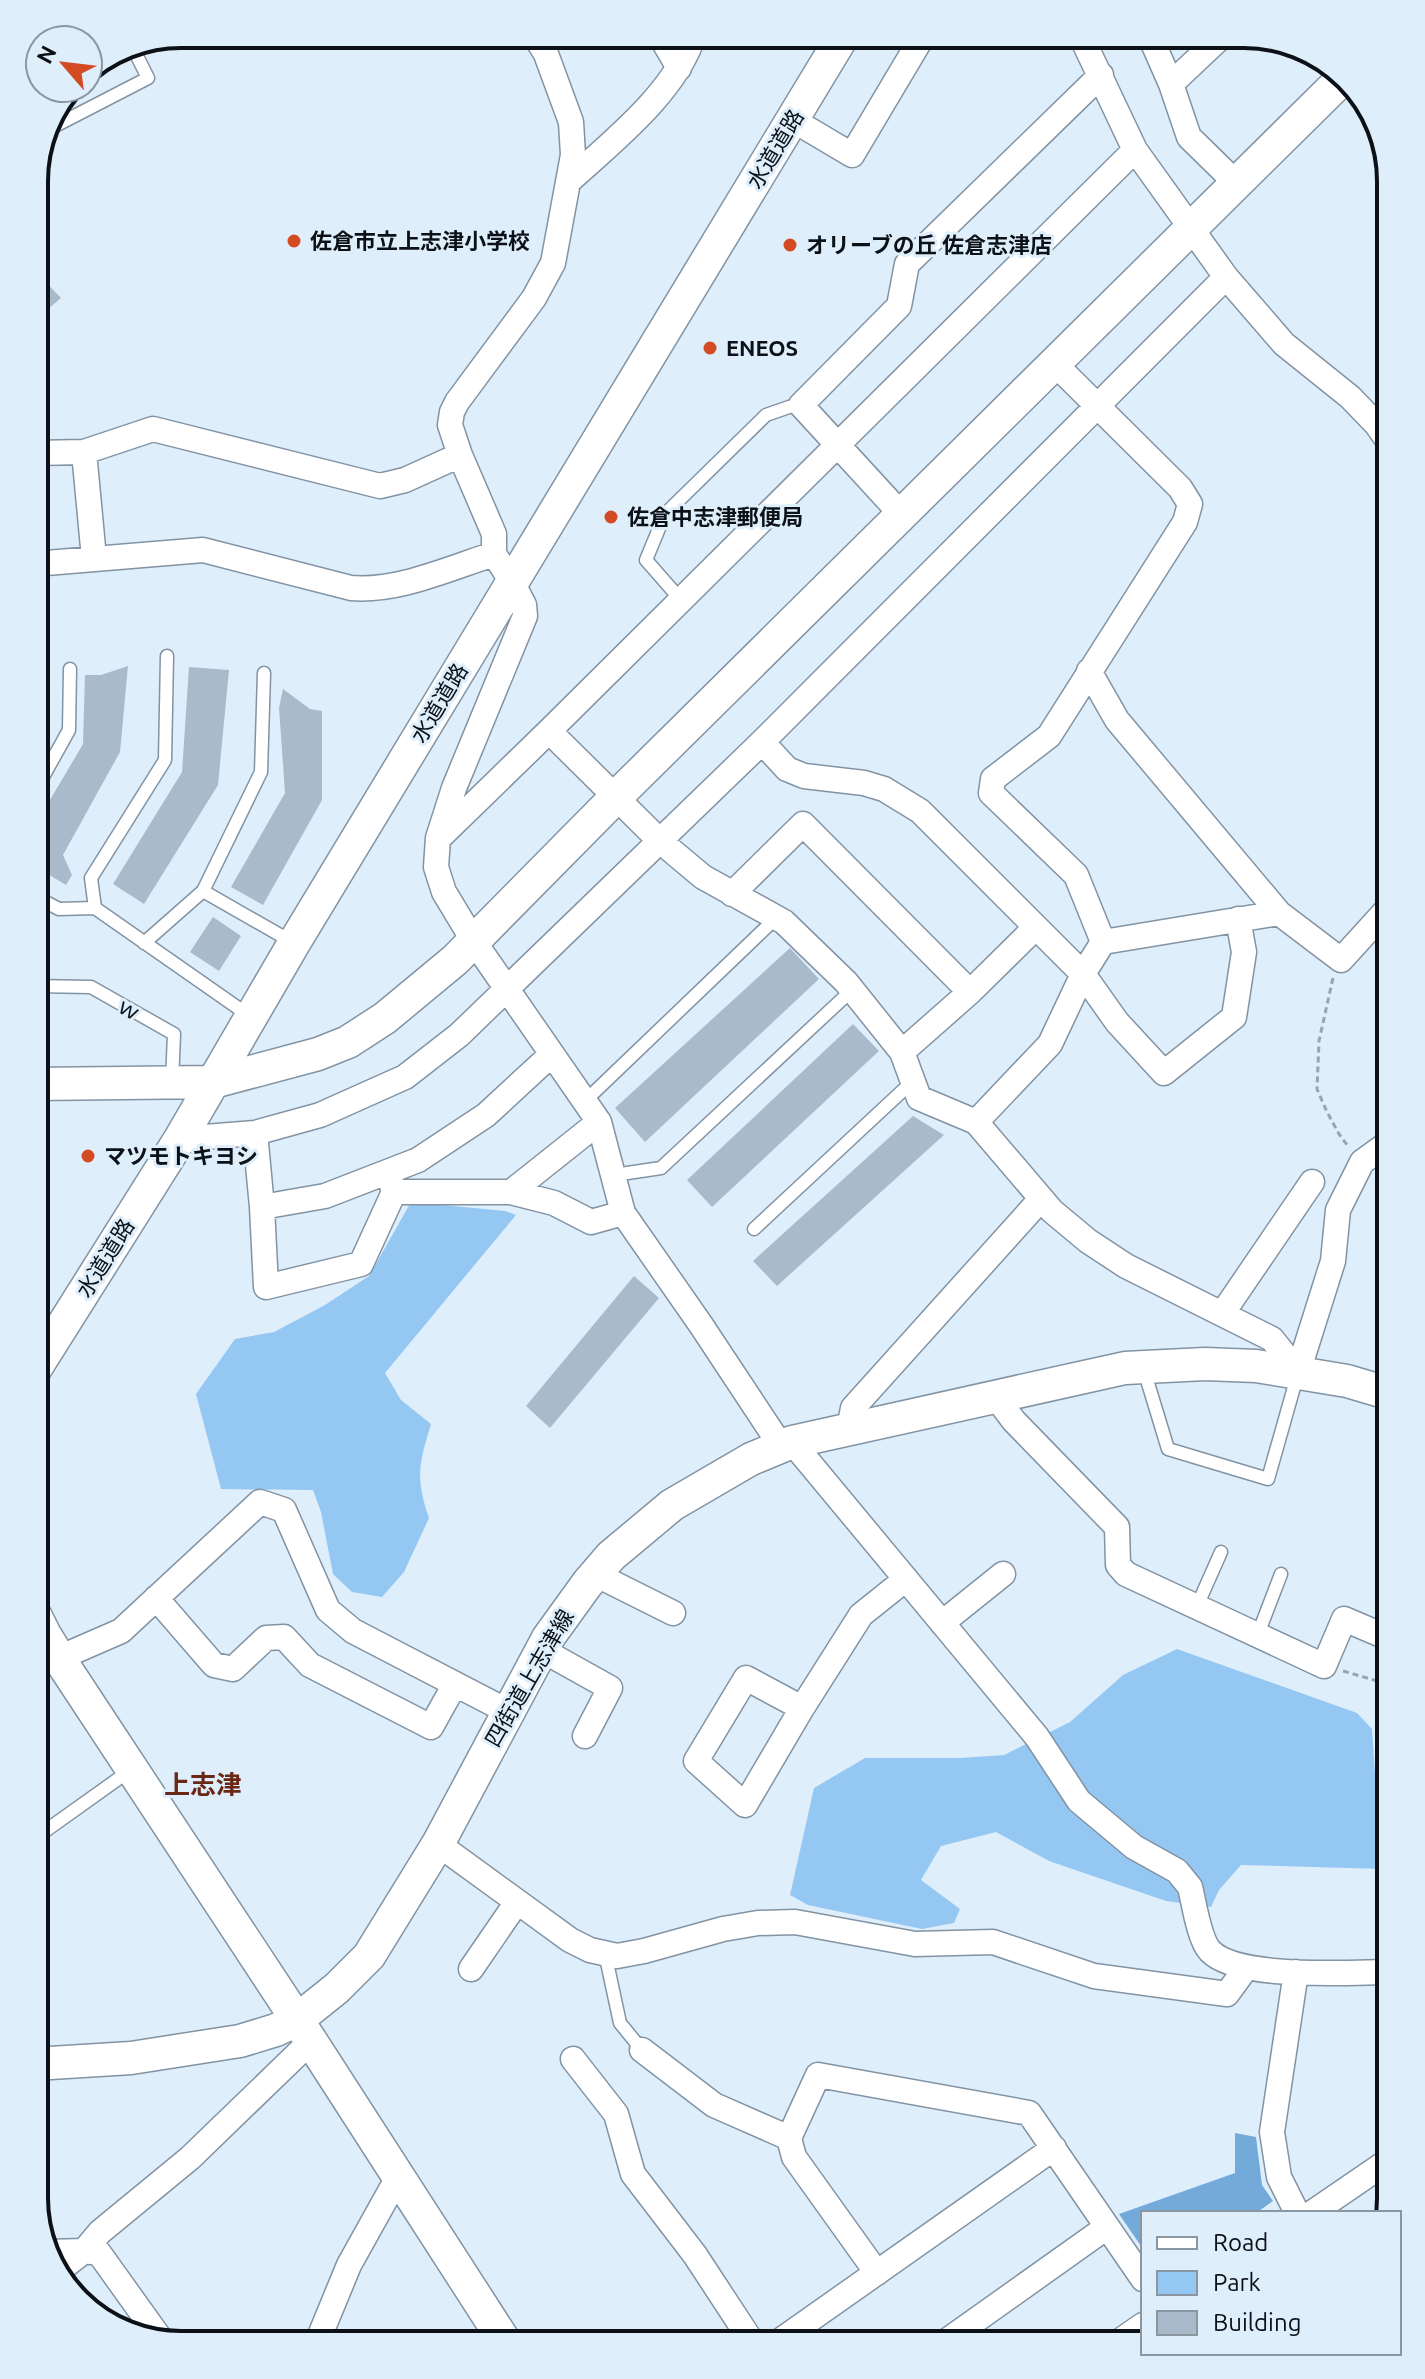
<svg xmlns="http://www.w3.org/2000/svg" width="1425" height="2379" font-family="Ubuntu,'Noto Sans JP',sans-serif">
  <rect width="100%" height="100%" fill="#dfeefb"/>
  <path fill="#95c7f3" d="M411,1202L505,1211L516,1215L385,1373L401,1400L431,1424C419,1464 415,1477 429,1518L404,1572L382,1597L352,1592L333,1574L321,1512L313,1490L221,1489L196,1394L235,1339L274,1332L325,1305L369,1276Z
    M1177,1649L1357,1713L1372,1729L1377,1805L1391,1813V1865L1383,1869L1241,1865L1219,1890L1211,1907L1166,1901L1049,1861L996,1832L941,1846L921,1880L960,1909L954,1923L922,1929L808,1905L790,1895L814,1788L865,1758H961L1004,1755L1070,1722L1123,1675Z"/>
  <path fill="#74aada" d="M1235,2133L1256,2137L1262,2185L1273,2201L1256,2213H1143V2249L1119,2214L1235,2173Z"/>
  <path fill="#a9bbcb" d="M34,270L61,298L34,321Z
    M128,666L120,752L63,855L72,875L66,885L41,870L34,842V827L83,744L85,675H101Z
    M189,667L229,670L218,785L144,904L113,884L182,772Z
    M283,689L310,709L322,711V800L263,905L231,887L285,793L279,708Z
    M213,917L241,936L219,971L190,952Z
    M790,948L819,979L645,1142L615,1108Z
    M853,1024L879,1051L712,1207L687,1180Z
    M913,1116L944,1135L777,1286L753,1261Z
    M634,1276L659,1298L550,1428L526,1406Z"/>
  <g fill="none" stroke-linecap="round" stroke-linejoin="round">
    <defs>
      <path id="lane" d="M55,126L148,78L131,44
        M681,600L646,560L665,514L766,415L789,407L801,405
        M34,793L69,730L70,669
        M203,891L294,943
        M34,896L59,909L95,908L251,1017
        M95,908L91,878L165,760L167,656
        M144,943L203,891L261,772L264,673
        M34,986L91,987L174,1034L172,1083
        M584,1102L776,918
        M614,1175L661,1168L852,990
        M754,1229L913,1081
        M1144,1370L1168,1449L1268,1479L1298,1373
        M1197,1606L1221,1552
        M1258,1634L1281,1574
        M34,1839L132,1769
        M605,1953L620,2023L642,2050"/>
      <path id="street" d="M534,34L546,54L571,122L573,155L553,263L534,298L457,402L452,412L450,425L460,455L494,534V554L512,582L524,605L525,616L454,788L438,838L436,867L444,892L473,940L599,1122L623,1213L701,1325L781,1446
        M659,34L679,68
        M1080,34L1135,150L1226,277L1284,344L1350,397L1377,425L1391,445
        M1149,34L1171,84L1189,137L1237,184
        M1171,84L1224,34
        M793,120L852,155L924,34
        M569,181C612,142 677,91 694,34
        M84,452L94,558
        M34,453L84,452L153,429L380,486L405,480L460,455
        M901,514L801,405L899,306L907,264L1101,75
        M34,564L203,550L351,588C398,592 450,568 494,554
        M1089,671L1117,720L1279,913L1341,960L1391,905
        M549,731L660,841L703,877L784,922L846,982L902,1052L919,1098L976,1122L1052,1211L1088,1241L1126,1266L1272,1339L1298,1372
        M762,742L787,769L804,776L864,783L884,789L920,811L1083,974L1117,1022L1164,1073L1234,1017L1244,952L1238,919
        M440,837L549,731L1135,150
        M732,894L803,824L970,992
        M1103,942L1279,913
        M902,1052L970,992L1035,928
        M976,1122L1050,1044L1083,974L1103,942L1076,875L991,793L993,779L1049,736L1185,522L1190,504L1180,488L1055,364
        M255,1133L262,1207L266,1287L361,1264L394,1192L388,1173
        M180,1139L255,1133L320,1115L405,1077L459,1035L762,742L1226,277
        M394,1192H511L554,1203L591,1222L623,1213
        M511,1192L599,1122
        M262,1207L325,1196L418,1160L486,1115L551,1055
        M1222,1314L1312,1182
        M1298,1372L1333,1261L1338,1210L1362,1162L1391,1141
        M995,1396L1014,1421L1117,1527L1118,1565L1126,1574L1324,1666L1344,1619L1391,1639
        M849,1429L853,1408L1041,1199
        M792,1442L1037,1737L1079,1801L1134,1847L1177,1871L1190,1887C1194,1903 1199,1939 1210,1951C1238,1980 1350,1972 1391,1972
        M595,1574L673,1613
        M156,1598L214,1665L233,1669L266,1638L284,1637L310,1665L431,1727L455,1684
        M942,1623L1003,1574
        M542,1650L610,1688L585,1736
        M59,1658L121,1631L260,1502L284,1510L328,1610L353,1631L509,1712
        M802,1708L746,1678L696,1761L745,1805L802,1708L861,1615L906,1579
        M438,1844L570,1940L590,1950L617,1956L644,1951L723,1929L758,1923L795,1922L915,1944L993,1942L1094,1976L1227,1994L1246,1968
        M471,1969L517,1902
        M1296,1972L1272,2132L1279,2177L1297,2213
        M642,2050L714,2105L789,2138L794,2157L877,2273
        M573,2059L616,2114L633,2174L695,2255L754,2345
        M789,2138L818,2075L1029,2113L1143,2279
        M1312,2213L1391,2159
        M47,2252L84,2251L99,2253L162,2341
        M57,2272L84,2251L100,2232L190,2158L311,2041
        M316,2345L349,2265L398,2177
        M774,2345L1054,2148
        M941,2345L1107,2227
        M1114,2345L1143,2325"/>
      <path id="secondary" d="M34,1084L213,1082L318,1054L348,1042L385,1018L455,960L615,798L1343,78
        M34,1371L180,1139L294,943L844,34
        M34,1613L45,1635L66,1669L311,2041L507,2345
        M34,2064L131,2058L240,2041L276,2030L297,2020L337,1988L369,1956L438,1844L548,1638L587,1584L611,1556L672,1505L751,1459L792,1442L1125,1368L1205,1364L1256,1366L1347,1381L1391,1394"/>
    </defs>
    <use href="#lane" stroke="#8293a3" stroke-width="15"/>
    <use href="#street" stroke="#8293a3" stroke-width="27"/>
    <use href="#secondary" stroke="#8293a3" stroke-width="35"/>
    <path stroke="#98a4af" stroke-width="3" stroke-dasharray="6 4" stroke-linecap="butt" d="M1333,978L1319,1041L1317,1089L1327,1112L1339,1134L1347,1145
      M1343,1671L1391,1685"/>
    <use href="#lane" stroke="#fff" stroke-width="12"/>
    <use href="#street" stroke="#fff" stroke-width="24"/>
    <use href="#secondary" stroke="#fff" stroke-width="32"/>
  </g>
  <g fill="#d34a23" stroke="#dfeefb" stroke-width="3">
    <circle cx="294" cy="241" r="8"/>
    <circle cx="790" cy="245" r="8"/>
    <circle cx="710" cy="348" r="8"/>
    <circle cx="611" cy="517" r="8"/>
    <circle cx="88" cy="1156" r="8"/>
  </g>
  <g text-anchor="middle" stroke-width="6" stroke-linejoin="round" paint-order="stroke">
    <g font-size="22" fill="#0b1117" stroke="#dfeefb">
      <text transform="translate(775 149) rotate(-59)" y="8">水道道路</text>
      <text transform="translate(439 703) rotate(-59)" y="8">水道道路</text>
      <text transform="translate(129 1009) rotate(30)" y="8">ｗ</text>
      <text transform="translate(105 1258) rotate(-58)" y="8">水道道路</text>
      <text transform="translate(529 1678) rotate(-60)" y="8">四街道上志津線</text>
    </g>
    <g font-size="22" font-weight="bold" fill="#0b1117" stroke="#dfeefb" text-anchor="start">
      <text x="310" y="249">佐倉市立上志津小学校</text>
      <text x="806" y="253">オリーブの丘 佐倉志津店</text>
      <text x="726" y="356">ENEOS</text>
      <text x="627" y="525">佐倉中志津郵便局</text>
      <text x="104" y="1164">マツモトキヨシ</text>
    </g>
    <g font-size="26" font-weight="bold" fill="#6a2715" stroke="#dfeefb">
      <text x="203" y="1794">上志津</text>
    </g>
  </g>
  <path d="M0 0H1425V2379H0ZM181 48H1244A133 133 0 0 1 1377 181V2198A133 133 0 0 1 1244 2331H181A133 133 0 0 1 48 2198V181A133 133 0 0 1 181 48Z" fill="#dfeefb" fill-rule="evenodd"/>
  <path fill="none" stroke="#0b1117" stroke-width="4" d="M181 48H1244A133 133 0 0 1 1377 181V2198A133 133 0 0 1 1244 2331H181A133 133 0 0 1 48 2198V181A133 133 0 0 1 181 48Z"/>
  <rect x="1141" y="2211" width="260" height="144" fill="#dfeefb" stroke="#8a96a0" stroke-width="2"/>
  <rect x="1157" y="2237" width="40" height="12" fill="#ffffff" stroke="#8a96a0" stroke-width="2"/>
  <text x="1213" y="2251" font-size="24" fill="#0b1117">Road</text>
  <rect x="1157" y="2271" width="40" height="24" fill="#95c7f3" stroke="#8a96a0" stroke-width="2"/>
  <text x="1213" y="2291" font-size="24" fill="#0b1117">Park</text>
  <rect x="1157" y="2311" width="40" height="24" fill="#a9bbcb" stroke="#8a96a0" stroke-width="2"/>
  <text x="1213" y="2331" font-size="24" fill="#0b1117">Building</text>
  <g transform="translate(64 64) rotate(298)"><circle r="38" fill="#dfeefb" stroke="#8a96a0" stroke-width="2"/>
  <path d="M0-6L14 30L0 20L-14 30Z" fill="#d34a23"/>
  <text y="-12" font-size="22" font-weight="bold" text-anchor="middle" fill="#0b1117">N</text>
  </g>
</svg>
